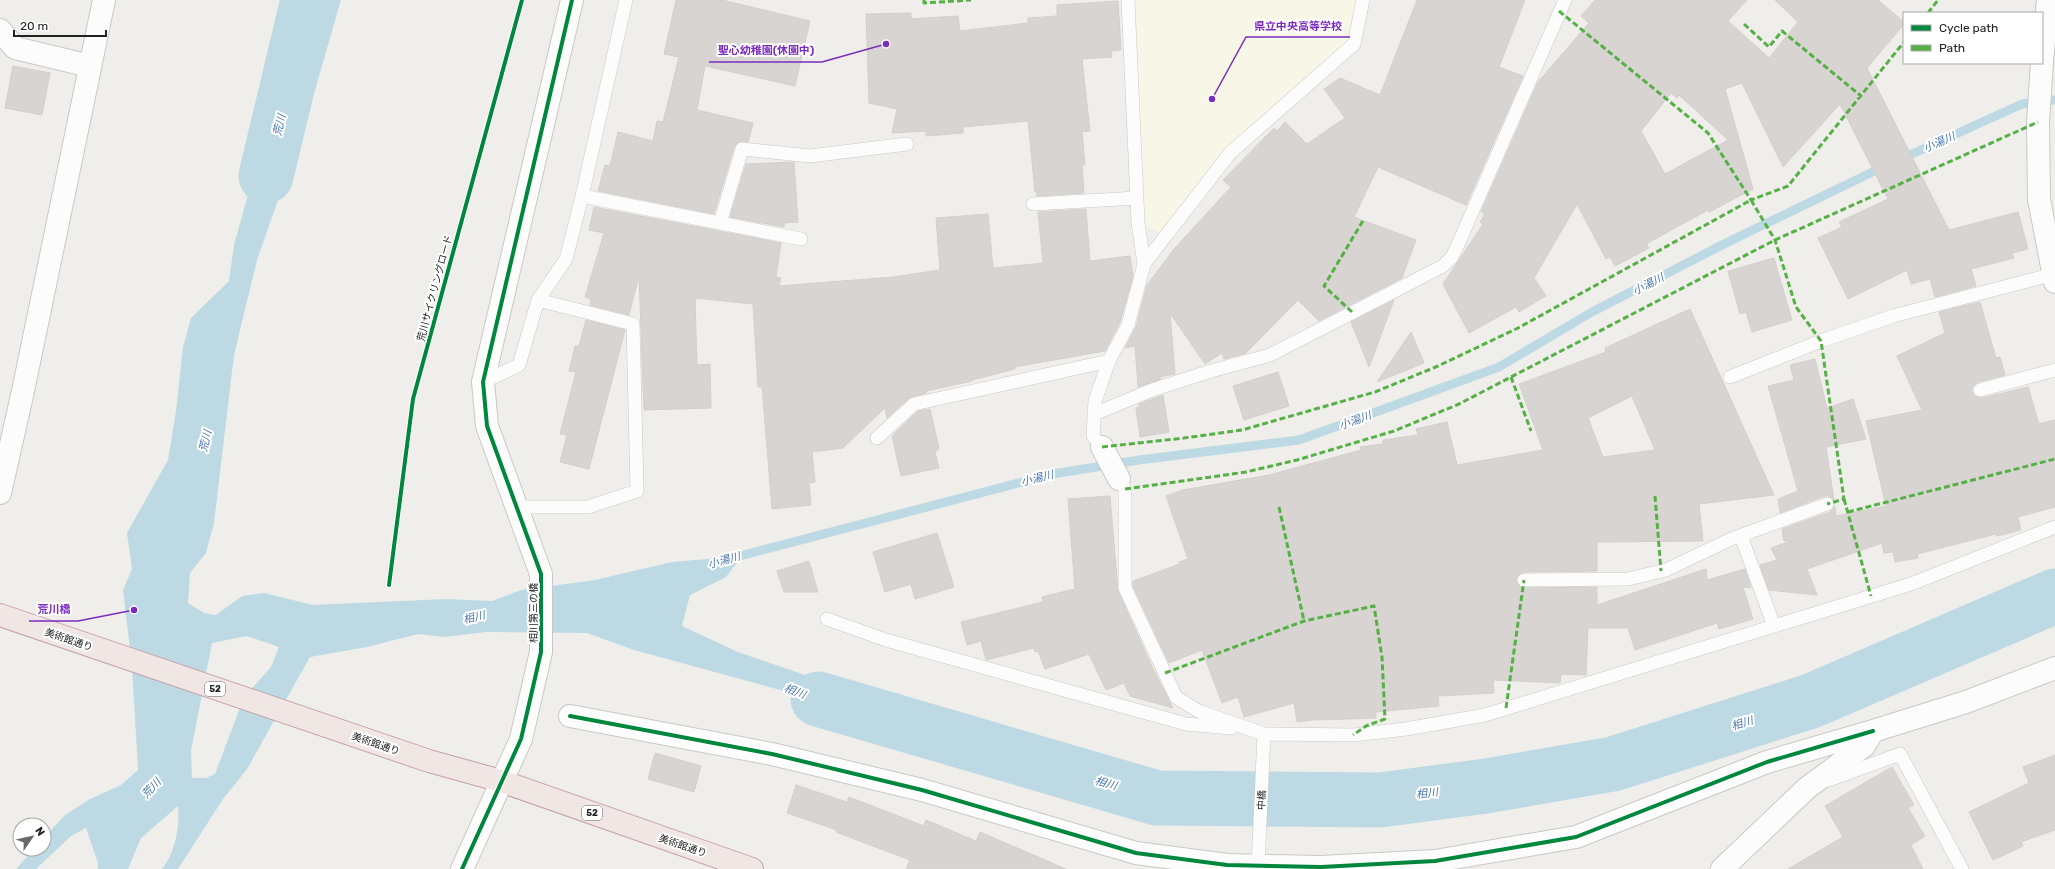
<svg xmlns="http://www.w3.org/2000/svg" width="2055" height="869" font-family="Rubik,'Noto Sans JP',sans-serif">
  <rect width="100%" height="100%" fill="#f0eeea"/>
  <path fill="#f8f7e7" d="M1128,0H1363L1354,44L1230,153L1166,236L1138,222Z"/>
  <path fill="#bddae4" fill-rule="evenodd" d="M313,0H341L308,114L257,260L234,355L214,523L206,553L190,573L188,603L204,613L216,615L242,596L264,593L313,605L446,599L492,601L521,590L595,580L672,562L742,556L726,577L690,595L682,626L738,652L811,677L890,720L634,650L587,633L486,632L445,637L418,634L367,647L310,657L247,769L223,799L178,869H162C175,853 180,827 178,806L141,838L128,869H98V863L86,828L71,836L36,869H16L34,849H44V838L64,816L88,800L121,785L138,770L132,667L123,590L132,569L127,533L168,460L176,411L183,347L191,318L229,281L234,245L265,134L278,111L305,73L309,54ZM247,636L279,647L271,667L244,697L215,774L206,778H192L191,751L212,643Z"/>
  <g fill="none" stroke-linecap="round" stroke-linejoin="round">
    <path stroke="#bddae4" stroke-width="9" d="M1901,159L2022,104L2055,100
      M732,558L1053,474L1139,460L1299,440L1499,367L1592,312L1724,244L1885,166"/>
    <path stroke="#bddae4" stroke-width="55" d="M266,176L308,0
      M818,699L1157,798L1380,800L1486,786L1613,764L1811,701L2055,596"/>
  </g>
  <path fill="#d7d4d1" stroke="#d3d0cc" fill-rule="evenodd" d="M676,0H722L810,21L795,86L705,66L697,110L753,123L748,142H739L734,147L714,214L598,191L605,165L610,166L618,132L653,141L657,121L663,122L679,57L664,54Z
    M1417,0H1525L1499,67L1523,76L1466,205L1378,167L1354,217L1416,240L1402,278L1319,321L1298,300L1246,353L1224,359L1222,353L1205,364L1170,313L1175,374L1160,377L1161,379L1138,387L1135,346L1125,348L1136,327L1147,285L1174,249L1231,187L1223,180L1274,128L1277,131L1285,122L1307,144L1345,118L1324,89L1340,78L1380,95Z
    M1595,0H1747L1728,21L1769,58L1798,22L1775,0H1878L1904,22V24L1867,68L1949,230L2018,212L2028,249L2012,253L2014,258L1971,269L1976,286L1935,297L1930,279L1911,284L1907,270L1848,299L1818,238L1842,227L1839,222L1888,199L1840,104L1783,167L1742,83L1725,89L1753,189L1709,212L1708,210L1646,244L1649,248L1615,266L1610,257L1606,259L1577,204L1534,278L1546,296L1519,312L1516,307L1469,333L1443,284L1483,224L1480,222L1485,214L1481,212L1538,82L1589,23L1581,16ZM1671,93L1677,98L1679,95L1728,140L1665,174L1641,131Z
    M1118,1L1121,50L1111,51L1112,57L1082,59L1090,131L1082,132L1085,165H1082L1084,193L1037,196V192H1035L1028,121L963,127V133L926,136V131L892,133L897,109L869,103L866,14L911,13V19L958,16L960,31L1028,23V18L1057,16V5Z
    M13,66L50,73L42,115L5,108Z
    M794,162L798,222L784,223V227L730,217L746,164Z
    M594,207L781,243L776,277L781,278L779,286L893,277L940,270L936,218L988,214L993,268L1043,263L1038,212L1086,209L1090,261L1130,256L1133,276L1120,322L1105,351L1014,367L1015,369L972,380V381L926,391V393L909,398L887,418L885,408L843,448L812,452L815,482L809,483L811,505L772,509L762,387H758L753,304L695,298L697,365L710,364L711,408L644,410L639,276L629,315L590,305L591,299L585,297L604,233L589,230Z
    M1774,258L1792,320L1752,332L1746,312L1740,314L1728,271Z
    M1394,300L1369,367L1351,322Z
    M1980,302L1996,358L2000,357L2005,375L1978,382L1972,388V392L1975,396L1982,398L2028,387L2039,424L2055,420V507L2018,517L2021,530L1997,536L1996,534L1917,554L1918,558L1895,562L1893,552L1884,553L1882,543L1807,569L1817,595L1769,590L1760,565L1777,560L1771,548L1791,541H1784L1782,529L1830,512L1835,506L1836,516L1886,506L1866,421L1922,410L1897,356L1945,333L1939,312Z
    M1690,309L1774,495L1699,504L1703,541L1597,542V571L1524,572L1517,576L1516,580L1520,587L1524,588L1597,587V605L1706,569L1707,580L1745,569L1751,588L1743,587L1753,619L1719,629L1717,623L1635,650L1628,628H1588L1586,675L1561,674L1560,683L1493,680L1494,693L1438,696L1439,706L1376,712V718L1312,720L1297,722L1294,703L1244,717L1238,697L1222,703L1202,650L1169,663L1133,586V581L1180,564L1179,562L1188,559L1166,496L1183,490L1269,475L1361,450L1360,447L1383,444V440L1418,435L1416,429L1447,422L1457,465L1543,450L1519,384L1606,352L1605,348ZM1632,396L1655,450L1603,457L1588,418Z
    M586,320L625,330L589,469L560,462L567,435L560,434L576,372L569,371L575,346H579Z
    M1411,332L1424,363L1377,382Z
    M1815,359L1827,408L1853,399L1866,439L1826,447L1834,500L1829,496H1824L1780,513L1778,499L1798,491L1768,386L1794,380L1790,365Z
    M1278,372L1289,406L1244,420L1233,386Z
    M1163,395L1169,432L1140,437L1136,408L1139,407V404Z
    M930,409L939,449L935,452L939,468L901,476L892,436L918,411Z
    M1110,496L1118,591L1153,669L1173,708L1130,696L1124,683L1106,690L1089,654L1045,669L1038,651L1035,652L1034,648L986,660L981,641L967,645L961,622L1043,602L1042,597L1075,589L1068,499Z
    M937,533L954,587L915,599L911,584L885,592L873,552Z
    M809,561L818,592H784L777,571Z
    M655,753L701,766L694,792L648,779Z
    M2055,755V830L2021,842L2023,846L1993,860L1969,812L2029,783L2023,767Z
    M1892,767L1914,805L1908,808L1925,836L1911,845L1923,869H1788L1843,837L1825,806Z
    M796,785L847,802L849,797L924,826L926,820L976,841L980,832L1066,869H906L910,860L836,832L837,830L787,813Z"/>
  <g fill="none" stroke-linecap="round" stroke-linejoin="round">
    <defs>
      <path id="service" d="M1128,0L1138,222L1144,264
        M582,196L801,239
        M1033,204L1137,198
        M720,223L742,149L810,156L907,144
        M1730,377L1821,341L1893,316L2054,274
        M483,382L519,365L538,300L566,259L582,196L626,0
        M1980,390L2055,370
        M1094,414L1152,390L1211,371L1270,355L1443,266L1452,257L1460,240L1565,0
        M877,438L914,404L1109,361
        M1102,447L1093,436L1095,401L1109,361L1128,325L1144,264L1230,153L1354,44L1363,0
        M1119,479L1125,489V588L1176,697L1198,711L1264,734L1353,735L1406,729L1485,715L1911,584L2055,527
        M517,507H588L637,491L633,324L538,300
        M1741,536L1774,626
        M1524,580L1628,579L1666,570L1731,539L1827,504
        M827,619L886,640L1186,724L1231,728
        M1829,780L1900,754L1962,869
        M1258,866L1264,734"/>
      <path id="minor" d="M0,30L15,48L90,66
        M2042,61L2048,0
        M2042,63L2038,122L2039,199L2055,282
        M1102,447L1119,479
        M570,716L772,754L922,790L1136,853L1227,865L1321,867L1435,861L1576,837L1767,762L1873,731
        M1722,869L1807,788L1864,746L1873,731L1966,702L2055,668"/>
      <path id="tertiary" d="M0,493L23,391L104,0
        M462,869L521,739L541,652V574L487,426L483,382L572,0"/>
      <path id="trunk" d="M0,615L429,761L501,781L752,869"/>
    </defs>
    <use href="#service" stroke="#c9c8c6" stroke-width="14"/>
    <use href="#minor" stroke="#c9c8c6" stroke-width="24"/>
    <use href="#tertiary" stroke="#c9c8c6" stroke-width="24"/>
    <use href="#trunk" stroke="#c6a0a9" stroke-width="24"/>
    <use href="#service" stroke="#fdfcfc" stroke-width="13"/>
    <use href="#minor" stroke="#fdfcfc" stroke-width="22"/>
    <use href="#tertiary" stroke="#fdfcfc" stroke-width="22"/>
    <use href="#trunk" stroke="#f0e7e4" stroke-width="22"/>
    <path stroke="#55b145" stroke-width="3" stroke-dasharray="6 3" stroke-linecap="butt" d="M924,0V3L971,0
      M1559,11L1708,133L1751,200L1788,186L1904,42
      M1928,13L1938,0
      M1744,24L1769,47L1782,31L1861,96
      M1352,312L1324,286L1364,219
      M1511,377L1531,431
      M1102,447L1184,438L1242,430L1375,392L1438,366L1518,328L1751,200L1775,240L1796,307L1821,341L1844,499L1827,504
      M1125,489L1246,472L1297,460L1394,431L1459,404L1775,240L2038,122
      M1655,496L1661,571
      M1844,499L1871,596
      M1279,507L1304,621
      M1848,512L2055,459
      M1165,673L1304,621L1374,606L1382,657L1385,719L1366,726L1353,735
      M1506,708L1524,580"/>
    <defs>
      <path id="cycleway" d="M389,585L413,399L522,0
        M570,716L772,754L922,790L1136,853L1227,865L1321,867L1435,861L1576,837L1767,762L1873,731
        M462,869L521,739L541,652V574L487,426L483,382L572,0"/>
    </defs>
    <use href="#cycleway" stroke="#fff" stroke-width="6"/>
    <use href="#cycleway" stroke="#00873e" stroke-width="4"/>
  </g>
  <g text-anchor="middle" stroke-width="4" stroke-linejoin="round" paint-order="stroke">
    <g fill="#fff" stroke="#646464" stroke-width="1">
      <rect x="205" y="682" width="20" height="14" rx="3"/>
      <rect x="582" y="806" width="20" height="14" rx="3"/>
    </g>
    <g font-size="9" font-weight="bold" fill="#222">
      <text x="215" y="692">52</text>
      <text x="592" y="816">52</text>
    </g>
    <g font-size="10" fill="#222" stroke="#fff">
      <text transform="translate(434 288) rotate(-75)" y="4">荒川サイクリングロード</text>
      <text transform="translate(533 613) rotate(-90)" y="4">相川第三の橋</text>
      <text transform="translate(69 639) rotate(19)" y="4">美術館通り</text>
      <text transform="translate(376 743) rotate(19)" y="4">美術館通り</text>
      <text transform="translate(1261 800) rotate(-87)" y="4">中橋</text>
      <text transform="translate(683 845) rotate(19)" y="4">美術館通り</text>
    </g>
    <g font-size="11" font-style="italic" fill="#4675ae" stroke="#fff">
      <text transform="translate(279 125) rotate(-77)" y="4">荒川</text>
      <text transform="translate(1939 142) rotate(-24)" y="4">小湯川</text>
      <text transform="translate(1648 284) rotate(-27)" y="4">小湯川</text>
      <text transform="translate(1355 420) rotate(-20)" y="4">小湯川</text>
      <text transform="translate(205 441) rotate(-77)" y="4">荒川</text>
      <text transform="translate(1037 478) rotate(-14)" y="4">小湯川</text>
      <text transform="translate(724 560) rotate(-15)" y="4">小湯川</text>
      <text transform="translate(474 617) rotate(-14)" y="4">相川</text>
      <text transform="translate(795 691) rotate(21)" y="4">相川</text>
      <text transform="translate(1742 723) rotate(-17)" y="4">相川</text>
      <text transform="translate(1106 783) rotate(16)" y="4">相川</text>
      <text transform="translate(151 788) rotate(-47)" y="4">荒川</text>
      <text transform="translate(1427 793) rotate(-7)" y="4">相川</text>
    </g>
  </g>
  <path fill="none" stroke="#7b2cbf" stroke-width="1.5" d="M1212 99L1246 37H1350M886 44L822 62H709M134 610L78 621H29"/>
  <g fill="#7b2cbf" stroke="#fff" stroke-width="1.5">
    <circle cx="1212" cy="99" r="4"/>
    <circle cx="886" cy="44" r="4"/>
    <circle cx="134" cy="610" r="4"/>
  </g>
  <g font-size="11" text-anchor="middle" font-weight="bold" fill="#7b2cbf" stroke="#fff" stroke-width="4" stroke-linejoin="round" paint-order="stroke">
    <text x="1298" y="30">県立中央高等学校</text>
    <text x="766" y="54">聖心幼稚園(休園中)</text>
    <text x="54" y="613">荒川橋</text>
  </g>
  <rect x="1903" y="12" width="140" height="52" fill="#ffffff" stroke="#a7a7a7"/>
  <rect x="1911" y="25" width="20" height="6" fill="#00873e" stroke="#a7a7a7"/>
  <text x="1939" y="32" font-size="12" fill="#222222">Cycle path</text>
  <rect x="1911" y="45" width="20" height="6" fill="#55b145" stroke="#a7a7a7"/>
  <text x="1939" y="52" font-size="12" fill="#222222">Path</text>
  <g transform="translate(32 837) rotate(56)"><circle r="19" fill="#ffffff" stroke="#a7a7a7"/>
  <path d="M0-3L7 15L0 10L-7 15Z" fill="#6a6968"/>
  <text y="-6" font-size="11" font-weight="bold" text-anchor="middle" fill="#222222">N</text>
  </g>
  <path d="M14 30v6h92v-6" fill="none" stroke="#222222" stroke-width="2"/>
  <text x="20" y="30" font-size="12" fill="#222222" stroke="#ffffff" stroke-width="3" paint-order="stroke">20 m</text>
</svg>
